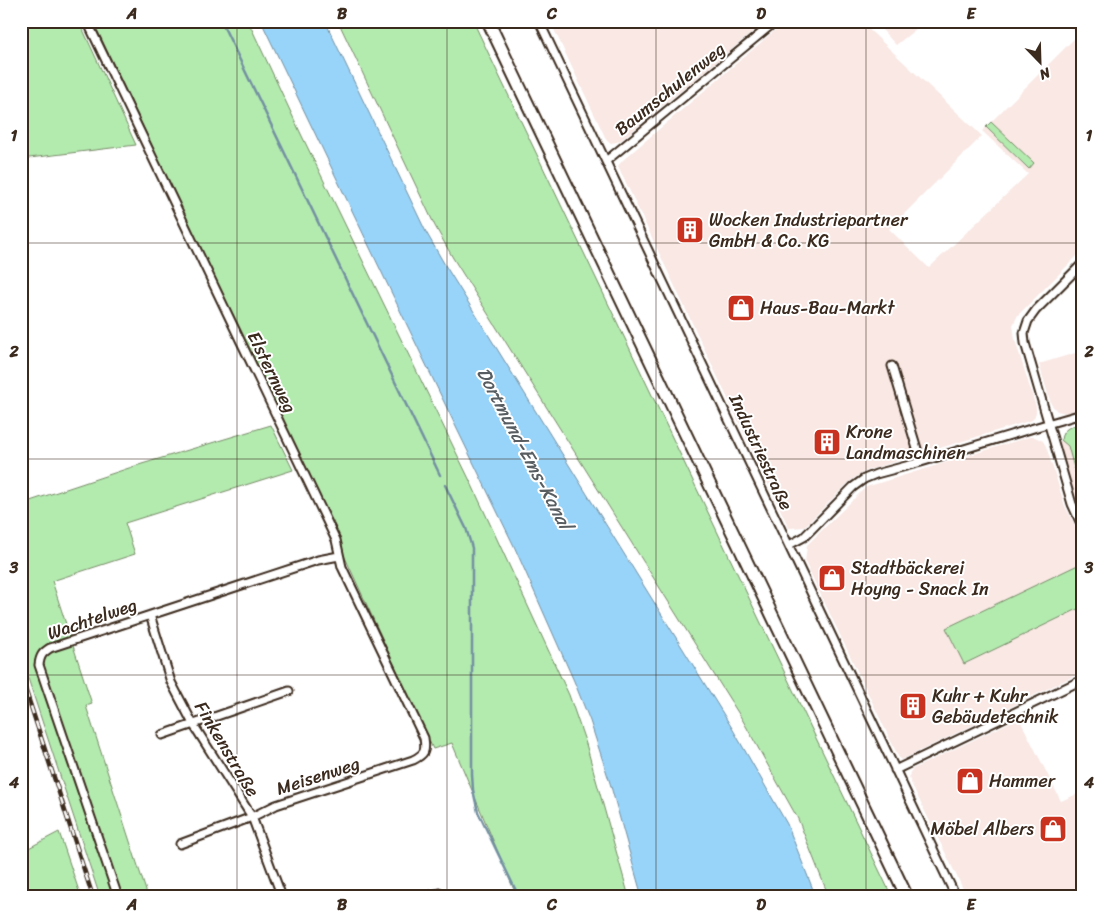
<svg xmlns="http://www.w3.org/2000/svg" width="1103" height="918" font-family="Sriracha,sans-serif">
  <rect width="100%" height="100%" fill="#fff"/>
  <filter id="ink" filterUnits="userSpaceOnUse"><feTurbulence type="fractalNoise" baseFrequency=".02" numOctaves="2"/><feDisplacementMap in="SourceGraphic" scale="10" xChannelSelector="R" yChannelSelector="G"/><feConvolveMatrix kernelMatrix="1 2 1 2 8 2 1 2 1" color-interpolation-filters="sRGB"/></filter>
  <g filter="url(#ink)">
    <path fill="#f9e8e4" d="M550,21H766L621,140L617,142L611,143L607,141Z
      M786,21H860L982,136L889,229L929,268L1028,174L982,131L1078,35L1065,21H1082V251L1018,315L1013,325L1015,340L1036,407V412L1034,418L1032,420L868,470L854,478L846,485L804,527L789,528L618,166L623,160Z
      M874,21H926L896,45Z
      M1082,351V408L1066,413L1057,411L1051,404L1039,364Z
      M1082,423V517L1077,505L1058,446L1061,440L1062,434L1066,429L1072,426Z
      M1029,437H1035L1043,441L1046,446L1065,506L1082,539V563L946,628L965,664L1082,607V672L901,760L899,758L805,562L807,545L866,487Z
      M1019,718L1061,801L1082,792V897H967L910,781L909,777L910,772L913,769Z"/>
    <path fill="#b3ebaf" stroke="#778a66" d="M21,21H79L136,145L21,159Z
      M93,21H248L301,134L472,485L569,695L586,744L629,897H517L452,743L433,749L281,418Z
      M338,21H473L892,897H829L798,819L742,719L453,258L435,226Z
      M991,122L1034,163L1029,169L986,127Z
      M1082,423V497L1068,446L1061,440C1062,428 1072,426 1082,423Z
      M271,425L293,470L125,523L135,554L52,581L92,704L86,706L148,897H100L21,657V504L132,467Z
      M1082,563V607L964,664L946,628Z
      M59,832L81,897H21V852Z"/>
    <path fill="#98d4f9" stroke="#7390a1" d="M261,21H325L426,232L445,265L732,728L787,824L816,897H642L610,783L590,721L574,681L514,546L457,429Z"/>
    <g fill="none" stroke-linecap="round" stroke-linejoin="round">
      <path stroke="#7390a1" stroke-width="2.5" d="M221,21L440,475
        M445,485L466,528L472,548V774L473,790L478,812L519,897"/>
      <defs>
        <path id="street" d="M87,21L336,540L342,567L424,738C426,751 425,754 413,760L276,805L252,817L180,844
          M539,21L956,897
          M606,161L776,21
          M1082,264L1036,310L1028,321L1024,333L1025,343L1072,504L1082,526
          M892,366L921,462
          M789,545L804,537L853,487L864,479L876,474L921,462L1047,424L1082,414
          M150,615L171,682L193,724L252,817L282,897
          M162,735L289,691
          M895,770L1082,680
          M118,897L39,665C40,656 42,653 50,648L318,560L339,556
          M423,897L440,893L442,897"/>
        <path id="primary" d="M488,21L907,897"/>
      </defs>
      <use href="#street" stroke="#3b2a1e" stroke-width="11"/>
      <use href="#primary" stroke="#3b2a1e" stroke-width="15"/>
      <use href="#street" stroke="#fff" stroke-width="7"/>
      <use href="#primary" stroke="#fff" stroke-width="11"/>
      <defs>
        <path id="rail" d="M21,676L93,897"/>
      </defs>
      <use href="#rail" stroke="#3b2a1e" stroke-width="4.5"/>
      <use href="#rail" stroke="#fff" stroke-width="2.5" stroke-dasharray="8" stroke-linecap="butt"/>
    </g>
  </g>
  <path fill="none" stroke="#3b2a1e" stroke-width="1" stroke-opacity="0.55" d="M237,21V897M447,21V897M656,21V897M866,21V897M21,243H1082M21,459H1082M21,675H1082"/>
  <defs>
    <symbol id="building-square" viewBox="-11 -11 22 22"><rect x="-9" y="-9" width="18" height="18" rx="4" fill="#c8321e" stroke="#fff"/><path d="M-4-6H4V6H1V3H-1V6H-4ZM-2.5-4.3h1.7v1.8h-1.7ZM.8-4.3h1.7v1.8H.8ZM-2.5-1h1.7V.8h-1.7ZM.8-1h1.7V.8H.8Z" fill="#fff"/></symbol>
    <symbol id="shop-square" viewBox="-11 -11 22 22"><rect x="-9" y="-9" width="18" height="18" rx="4" fill="#c8321e" stroke="#fff"/><path d="M-5-2.5h2.3a2.7 3.5 0 0 1 5.4 0H5L5.5 6h-11ZM-1.5-2.5h3a1.5 2.3 0 0 0-3 0Z" fill="#fff"/></symbol>
  </defs>
  <g fill-rule="evenodd">
    <use href="#building-square" x="674" y="214" width="32" height="32"/>
    <use href="#shop-square" x="725" y="292" width="32" height="32"/>
    <use href="#building-square" x="811" y="426" width="32" height="32"/>
    <use href="#shop-square" x="816" y="562" width="32" height="32"/>
    <use href="#building-square" x="897" y="690" width="32" height="32"/>
    <use href="#shop-square" x="954" y="765" width="32" height="32"/>
    <use href="#shop-square" x="1037" y="813" width="32" height="32"/>
  </g>
  <g text-anchor="middle" stroke-width="4" stroke-linejoin="round" paint-order="stroke">
    <g font-size="18" fill="#3b2a1e" stroke="#fff">
      <text transform="translate(670 89) rotate(-39)" y="6">Baumschulenweg</text>
      <text transform="translate(272 372) rotate(64)" y="6">Elsternweg</text>
      <text transform="translate(761 452) rotate(65)" y="6">Industriestraße</text>
      <text transform="translate(92 619) rotate(-19)" y="6">Wachtelweg</text>
      <text transform="translate(227 749) rotate(59)" y="6">Finkenstraße</text>
      <text transform="translate(318 776) rotate(-18)" y="6">Meisenweg</text>
    </g>
    <g font-size="18" fill="#3b2a1e" stroke="#fff" text-anchor="start">
      <text x="709" y="226">Wocken Industriepartner<tspan x="709" dy="21">GmbH &amp; Co. KG</tspan></text>
      <text x="760" y="314">Haus-Bau-Markt</text>
      <text x="846" y="438">Krone<tspan x="846" dy="21">Landmaschinen</tspan></text>
      <text x="851" y="574">Stadtbäckerei<tspan x="851" dy="21">Hoyng - Snack In</tspan></text>
      <text x="932" y="702">Kuhr + Kuhr<tspan x="932" dy="21">Gebäudetechnik</tspan></text>
      <text x="989" y="787">Hammer</text>
      <text x="1034" y="835" text-anchor="end">Möbel Albers</text>
    </g>
    <g font-size="19" font-style="italic" fill="#575d60" stroke="#fff">
      <text transform="translate(525 448) rotate(62)" y="7">Dortmund-Ems-Kanal</text>
    </g>
  </g>
  <rect width="1103" height="918" fill="none" stroke="#fff" stroke-width="55"/>
  <g transform="translate(1040 62) rotate(157)" stroke="#ffffff" stroke-width="4" paint-order="stroke">
  <path d="M0-4L9 19L0 12L-9 19Z" fill="#3b2a1e"/>
  <text y="-8" font-size="14" font-weight="bold" text-anchor="middle" fill="#3b2a1e">N</text>
  </g>
  <rect x="28" y="28" width="1048" height="862" fill="none" stroke="#3b2a1e" stroke-width="2"/>
  <g font-size="16" text-anchor="middle" font-weight="bold" fill="#3b2a1e">
    <text x="132" y="19">A</text>
    <text x="342" y="19">B</text>
    <text x="552" y="19">C</text>
    <text x="761" y="19">D</text>
    <text x="971" y="19">E</text>
    <text x="14" y="141">1</text>
    <text x="1089" y="141">1</text>
    <text x="14" y="357">2</text>
    <text x="1089" y="357">2</text>
    <text x="14" y="573">3</text>
    <text x="1089" y="573">3</text>
    <text x="14" y="788">4</text>
    <text x="1089" y="788">4</text>
    <text x="132" y="910">A</text>
    <text x="342" y="910">B</text>
    <text x="552" y="910">C</text>
    <text x="761" y="910">D</text>
    <text x="971" y="910">E</text>
  </g>
</svg>
